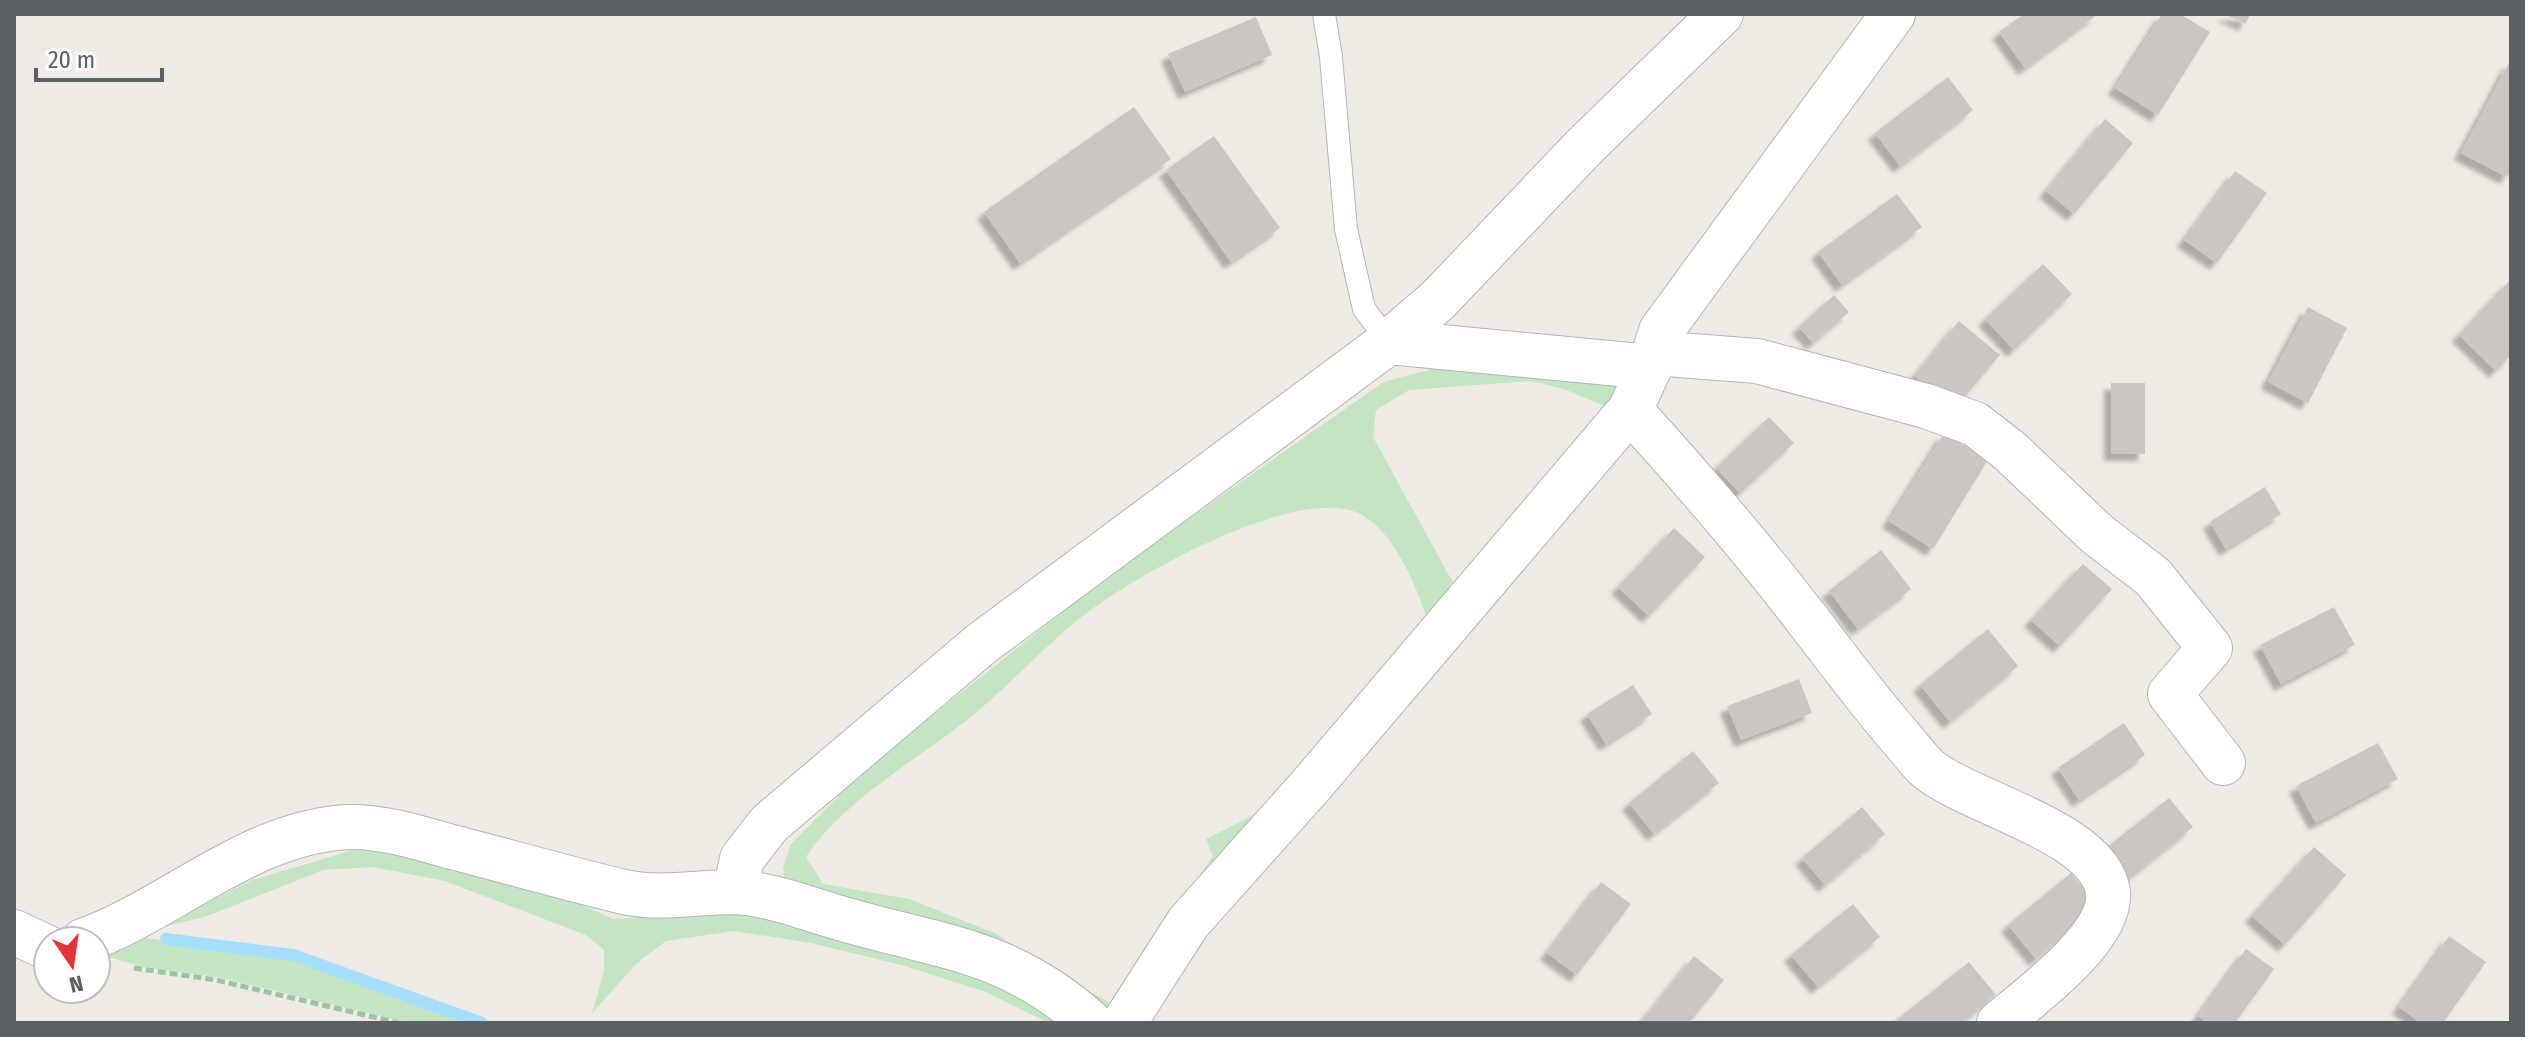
<svg xmlns="http://www.w3.org/2000/svg" width="2525" height="1037" font-family="'Fira Sans Condensed',sans-serif">
  <defs>
    <filter id="shadow"><feDropShadow dx="-7" dy="7" stdDeviation="2" flood-color="#0004"/></filter>
  </defs>
  <rect width="100%" height="100%" fill="#eeebe4"/>
  <path fill="#c4e5c1" d="M1436,368L1628,377L1612,409L1564,389L1531,381L1409,390L1376,410L1373,437L1458,592L1430,626C1417,588 1391,517 1345,509C1274,496 1123,581 1070,626C1035,657 1003,691 967,720C915,761 842,802 806,857L823,884L909,899L997,934L1041,965L1111,1003L1213,856L1206,839L1284,800L1113,1023L787,893L783,868L791,844L864,770L1104,579L1306,436L1384,382Z
    M364,847L412,855L582,905L614,919L700,912L746,915L894,950L1016,994L1067,1023H1049L986,992L905,966L811,943L734,931L666,941L637,963L592,1013L604,972V950L586,935L445,881L373,867L324,870L204,917L159,928L252,880Z
    M145,938L293,958L475,1023H410L217,977L143,967L105,956Z"/>
  <g fill="none" stroke-linecap="round" stroke-linejoin="round">
    <path stroke="#a5dffd" stroke-width="12" d="M166,939L293,955L482,1023"/>
  </g>
  <path fill="#cac6c1" filter="url(#shadow)" d="M2024,14H2098L2025,68L1999,32Z
    M2162,14H2180L2210,32L2158,115L2115,88Z
    M2224,14H2250L2246,24Z
    M1256,17L1272,55L1185,92L1168,54Z
    M2511,59V171L2507,177L2461,153Z
    M1948,77L1973,110L1900,166L1875,133Z
    M1134,107L1171,159L1020,263L984,212Z
    M2105,119L2133,143L2074,214L2046,191Z
    M1214,136L1280,228L1231,262L1166,170Z
    M2235,171L2267,193L2217,263L2184,240Z
    M1897,194L1922,227L1842,285L1818,252Z
    M2043,264L2072,294L2014,350L1985,319Z
    M2511,279V355L2496,371L2459,335Z
    M1834,295L1849,312L1813,343L1799,327Z
    M2308,307L2347,328L2308,403L2268,382Z
    M1959,321L2000,355L1955,408L1915,376Z
    M2111,383H2145V454H2111Z
    M1769,417L1794,443L1740,493L1716,468Z
    M1944,433L1988,460L1933,549L1889,521Z
    M2265,487L2281,514L2226,549L2210,522Z
    M1674,528L1705,557L1649,616L1618,587Z
    M1881,550L1911,589L1858,629L1829,591Z
    M2083,564L2112,589L2060,646L2031,620Z
    M2334,607L2355,645L2281,684L2260,645Z
    M1988,629L2018,666L1950,722L1920,685Z
    M1799,679L1812,713L1741,740L1727,706Z
    M1633,685L1652,714L1606,744L1587,714Z
    M2124,723L2145,755L2079,800L2058,768Z
    M2378,743L2398,779L2316,823L2296,786Z
    M1693,751L1719,783L1654,834L1629,803Z
    M2169,798L2193,827L2129,878L2106,848Z
    M1862,807L1885,834L1825,885L1802,858Z
    M2314,847L2346,875L2285,945L2252,916Z
    M2071,873L2099,906L2036,959L2008,925Z
    M1601,882L1631,904L1577,975L1547,953Z
    M1853,904L1880,937L1818,987L1791,955Z
    M2449,936L2486,962L2443,1023H2421L2399,1007Z
    M2246,949L2274,969L2235,1023H2208L2198,1016Z
    M1694,956L1724,980L1689,1023H1641Z
    M1969,962L1996,995L1961,1023H1903L1899,1018Z"/>
  <g fill="none" stroke-linecap="round" stroke-linejoin="round">
    <defs>
      <path id="service" d="M1324,14L1331,57L1346,229L1364,309L1389,342"/>
      <path id="minor" d="M1389,342L1650,367
        M1654,353L1757,361L1926,406L1975,424L2011,452L2097,534L2153,577L2210,648L2170,694L2223,763
        M1630,410C1691,477 1750,545 1806,618C1837,658 1867,699 1900,737C1909,747 1918,760 1928,769C1971,804 2100,832 2108,892C2113,937 2030,997 1999,1023
        M735,892L742,859L769,824L981,644L1389,342L1438,300L1585,146L1721,14
        M14,932L48,948
        M83,941C172,909 249,832 348,827C381,826 417,837 448,846C507,861 565,878 624,892C660,900 697,892 733,892C770,893 813,911 850,921C947,948 1012,952 1091,1023
        M1124,1023L1188,923L1313,783L1630,410L1650,367L1661,331L1893,14"/>
    </defs>
    <use href="#service" stroke="#b2b5b9" stroke-width="24"/>
    <use href="#minor" stroke="#b2b5b9" stroke-width="46"/>
    <path stroke="#9ac6a3" stroke-width="5" stroke-dasharray="8 4" stroke-linecap="butt" d="M134,968L216,980L399,1023"/>
    <use href="#service" stroke="#fff" stroke-width="22"/>
    <use href="#minor" stroke="#fff" stroke-width="44"/>
  </g>
  <rect width="2525" height="1037" fill="none" stroke="#5c6064" stroke-width="32"/>
  <g transform="translate(72 965) rotate(167)"><circle r="38" fill="#ffffff" stroke="#bebfc1" stroke-width="2"/>
  <path d="M0-6L14 30L0 20L-14 30Z" fill="#e63335"/>
  <text y="-12" font-size="22" font-weight="bold" text-anchor="middle" fill="#5c6064">N</text>
  </g>
  <path d="M36 68v12h126v-12" fill="none" stroke="#5c6064" stroke-width="4"/>
  <text x="48" y="68" font-size="24" fill="#5c6064" stroke="#ffffff" stroke-width="6" paint-order="stroke">20 m</text>
</svg>
